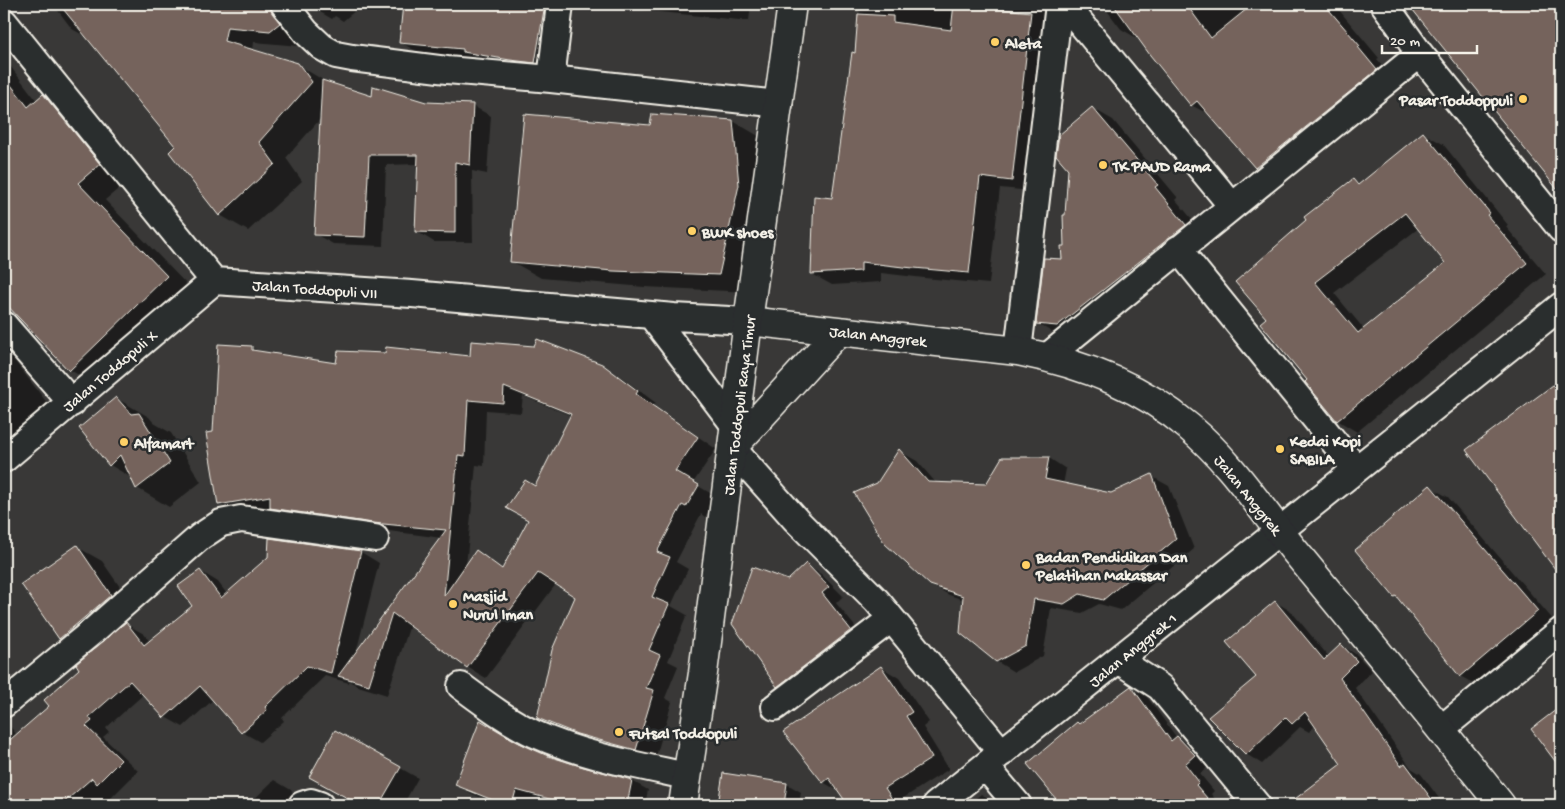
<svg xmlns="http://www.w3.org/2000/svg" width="1565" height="809" font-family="'Gochi Hand',sans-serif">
  <rect width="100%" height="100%" fill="#393837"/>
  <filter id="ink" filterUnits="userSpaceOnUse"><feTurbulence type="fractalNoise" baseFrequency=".02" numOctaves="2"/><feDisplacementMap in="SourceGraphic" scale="10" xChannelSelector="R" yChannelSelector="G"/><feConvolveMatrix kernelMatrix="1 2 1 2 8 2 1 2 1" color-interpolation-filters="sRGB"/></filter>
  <g filter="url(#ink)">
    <path fill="#0007" fill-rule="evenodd" d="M53,4H363L343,21L335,16L332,19L308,5L303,8L307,39L299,46L254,42L253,51L298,65L328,83L373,97L473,106L491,116L487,174L472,171L473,242H434L416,231L419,164L386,165L383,246L333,244L315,234L321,118L286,158L302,181L248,231L220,215L177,146L90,39L72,29Z
      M404,4H573L561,77L426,57L400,42Z
      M614,4H751L749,21L621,8Z
      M860,4H1053L1032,191L1000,188L989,284L924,278L881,273V282L832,285L812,274L833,199L856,54Z
      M1102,4H1334L1379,58L1377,59L1396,81L1276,179L1256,167L1212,116L1191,105L1140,40L1121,29Z
      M1410,4H1561V192Z
      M4,58L37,101L43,96L71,112L128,181L105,200L195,293L98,386L70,370L4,300Z
      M1092,108L1113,120L1178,198L1176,200L1207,237L1059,336L1038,324L1064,260Z
      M733,121L762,138L749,292L644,287L541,278L511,261L651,127Z
      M1423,133L1443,144L1508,225L1506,227L1546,274L1357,432L1337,420L1268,318L1308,220L1353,181L1361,185ZM1419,228L1447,263L1364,329L1334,293Z
      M4,347L58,417L4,459Z
      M251,347L262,353L337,364L471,358L601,365L621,377L656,403L654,406L716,449L693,483L717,497L705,517L701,514L676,562L688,569L671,606L687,615L668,661L678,666L665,698L672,702L655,760L597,744L557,728L538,717L576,597L556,584L486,678L467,667L410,625L387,695L358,686L349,681V683L325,676L282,718L284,721L260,742L242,732L213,700L183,727L165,717L144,694L106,728L109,732L103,737L138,771L104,805H4V719L17,735L51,706L81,669L126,624L144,634L150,642L194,606L200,571L218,582L227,594L269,557L270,539L361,552L379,563L356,653L442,538L290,518L274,509L238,515L219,504L214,433ZM523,396L572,416L536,488L529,520L503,569L476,552L466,566L476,465L484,466L486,410L521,413Z
      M1561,380V575L1468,450Z
      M116,398L149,417L154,423L171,433L201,482L169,507L137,488L132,478L110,465L81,428Z
      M899,451L917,461L937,484L986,485L1049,458L1066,469L1063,485L1111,495L1151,476L1169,486L1194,549L1121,610L1099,604L1082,613L1051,608L1043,656L1014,672L996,661L964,600L949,595L930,584L877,484Z
      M1430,487L1448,497L1555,622L1478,686L1460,676L1400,599L1395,596Z
      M77,547L102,561L136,610L86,653L60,638L23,584Z
      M806,565L821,574L843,596L836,603L866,640L793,695L778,686L789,581Z
      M1275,602L1291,611L1329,657L1341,645L1357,655L1372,671L1355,688L1411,768L1421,774L1444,805H1306L1300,797L1343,764L1316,725L1309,732L1300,727L1262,764L1246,754L1257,677Z
      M881,667L899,678L929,722L923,727L949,769L902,799L906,805H849L840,792L823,782Z
      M1131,688L1147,697L1177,738L1194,747L1210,765L1200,774L1214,791L1211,794L1220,805H1063L1029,764Z
      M1561,707V767L1533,730Z
      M336,732L418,778L403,805H362L328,787Z
      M519,744L547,757L632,781L648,790L645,805H494L495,803L472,794L456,784Z
      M724,775L787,784L801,792L799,805H720Z
      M274,780L291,790L299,805H248Z
      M981,794L997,803L999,805H968Z"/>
    <path fill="#74635c" stroke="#f4f1e8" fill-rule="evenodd" d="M59,4H269L272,13L280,23L270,31L227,27L224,41L298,63L312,82L259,142L275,164L219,216L169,152L175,146Z
      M403,4H545L535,63L510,60L463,52V49L399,43Z
      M954,4L1031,12L1012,181L980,177L969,273L903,267L861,262V271L811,274L814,196L832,198L852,52L855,53L858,14L893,16V22L951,30Z
      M1113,4H1186L1211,38L1253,4H1324L1360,46L1358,47L1377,70L1255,168L1197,101L1191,106L1150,55Z
      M1408,4H1561V194Z
      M4,76L28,107L43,94L100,164L78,183L167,276L69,371L4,302Z
      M322,80L372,96L373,86L426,102L473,104L470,165L455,162V233L415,232L418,155H369L365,237L314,235Z
      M1092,107L1158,185L1155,187L1186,225L1057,326L1036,324L1044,258L1062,259L1061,246H1064L1063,215H1065L1068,169L1056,155L1059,135Z
      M524,114L650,125L652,114L733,120L739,185L719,275L613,271L510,262Z
      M1423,132L1490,213L1487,215L1527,263L1337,421L1305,382L1307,380L1260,323L1266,318L1235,282L1306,220L1304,217L1353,179L1358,185ZM1405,213L1445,263L1358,333L1315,282Z
      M537,339L602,364L638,391L636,394L698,437L675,471L699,485L686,507L682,505L657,552L670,557L652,597L669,604L649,650L660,655L646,688L654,690L636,750L577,734L537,718L552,650L575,597L538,573L467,668L392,613L369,685L338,676L446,530L373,523L270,508V496L218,505L206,433L213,432L218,344L252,346V350L336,363L338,351L385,353L386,347L470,356L471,341L534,346ZM504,387L571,414L535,486L525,480L506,508L528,520L502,569L476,550L444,596L458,455L465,456L468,400L503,403Z
      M1561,379V577L1466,450Z
      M116,397L131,414L139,413L170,463L136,489L120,455L109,466L79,428Z
      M899,449L928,482L986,484L1002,457H1049L1045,479L1111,493L1152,474L1176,539L1103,600L1080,594L1064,604L1034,599L1026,646L996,662L960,633L963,596L930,585L885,544L854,493L877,483Z
      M1430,485L1538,611L1460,677L1396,596L1394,597L1355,550Z
      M269,538L361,551L331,673L307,666L265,707L267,710L241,733L200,686L164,718L130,681L89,717L92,721L86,726L121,760L97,784L92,778L61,805H4V745L49,706L44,700L79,669L76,664L126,622L144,645L192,606L178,586L200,570L221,598L268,557Z
      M77,545L111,595L59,639L21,584Z
      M806,563L829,587L822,593L851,630L777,687L732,624L752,567L788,580Z
      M1275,601L1324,660L1341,644L1357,661L1340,678L1401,766L1405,763L1436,805H1287L1341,764L1305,712L1292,724L1285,717L1246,755L1208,717L1256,677L1226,642Z
      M881,666L912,712L906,716L932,758L885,788L896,805H848L829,778L823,783L783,732Z
      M1131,686L1171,741L1177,736L1195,755L1185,764L1199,782L1196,785L1213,805H1061L1027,764L1077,722L1079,724Z
      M1561,706V769L1531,729Z
      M480,720L519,743L548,756L587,768L632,780L627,805H572L516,790L512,805H505L455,785Z
      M335,730L401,767L379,805H360L309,777Z
      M723,773L787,783L784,805H718Z"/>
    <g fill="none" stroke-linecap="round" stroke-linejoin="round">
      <defs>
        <path id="minor" d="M284,4L306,32L322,47L336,55L352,58L447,70L551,79L779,104
          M1065,4L1232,206
          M1384,4L1420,54L1561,229
          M4,22L214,281L412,294L674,317L748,321
          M551,79L560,4
          M1178,249L1356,469
          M651,315L735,426
          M4,325L72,403
          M1018,351L1059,4
          M1047,357L1420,54
          M732,448L796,520L877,601L1002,753
          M4,459L214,281
          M1118,660L1160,687L1257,805
          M461,686C484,703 509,722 535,734C584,756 636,765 687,776
          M4,704L93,631L200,537L221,523L241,519L375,538
          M775,707L891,619
          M1441,729L1561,631
          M985,766L1018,805
          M302,805L311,802L320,805
          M936,805L1561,306"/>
        <path id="tertiary" d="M748,321L1018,351C1080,363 1141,386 1189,427C1231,462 1260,508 1294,550C1364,635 1433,719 1501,805
          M732,448L839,331"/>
        <path id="secondary" d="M683,805L703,673L748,321L792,4"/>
      </defs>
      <use href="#minor" stroke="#f4f1e8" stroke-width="30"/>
      <use href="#tertiary" stroke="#f4f1e8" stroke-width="31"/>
      <use href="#secondary" stroke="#f4f1e8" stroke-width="31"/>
      <use href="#minor" stroke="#2a2d2e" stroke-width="26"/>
      <use href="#tertiary" stroke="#2a2d2e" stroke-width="28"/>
      <use href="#secondary" stroke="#2a2d2e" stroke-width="28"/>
    </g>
  </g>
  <g fill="#ffd166" stroke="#2a2d2e" stroke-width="2">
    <circle cx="995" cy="42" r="5"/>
    <circle cx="1523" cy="99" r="5"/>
    <circle cx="1103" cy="165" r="5"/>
    <circle cx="692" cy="231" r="5"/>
    <circle cx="124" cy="442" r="5"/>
    <circle cx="1280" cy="449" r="5"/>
    <circle cx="1026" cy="565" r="5"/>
    <circle cx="453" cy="604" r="5"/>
    <circle cx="619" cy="732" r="5"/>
  </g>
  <g text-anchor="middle" stroke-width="5" stroke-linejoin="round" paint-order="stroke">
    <g font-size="16" font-weight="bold" fill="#f4f1e8" stroke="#2a2d2e" text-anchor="start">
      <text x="1005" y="48">Aleta</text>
      <text x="1513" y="105" text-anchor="end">Pasar Toddoppuli</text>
      <text x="1113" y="171">TK PAUD Rama</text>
      <text x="702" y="237">BWK shoes</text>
      <text x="1290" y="446">Kedai Kopi<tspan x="1290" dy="18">SABILA</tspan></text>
      <text x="134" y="448">Alfamart</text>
      <text x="1036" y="562">Badan Pendidikan Dan<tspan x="1036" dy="18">Pelatihan Makassar</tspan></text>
      <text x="463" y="601">Masjid<tspan x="463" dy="18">Nurul Iman</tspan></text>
      <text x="629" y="738">Futsal Toddopuli</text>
    </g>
    <g font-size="16" fill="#f4f1e8" stroke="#2a2d2e">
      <text transform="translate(315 288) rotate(4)" y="6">Jalan Toddopuli VII</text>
      <text transform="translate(878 335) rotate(6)" y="6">Jalan Anggrek</text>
      <text transform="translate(109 370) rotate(-40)" y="6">Jalan Toddopuli X</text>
      <text transform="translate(738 405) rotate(-83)" y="6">Jalan Toddopuli Raya Timur</text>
      <text transform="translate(1249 494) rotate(51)" y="6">Jalan Anggrek</text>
      <text transform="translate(1132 649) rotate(-39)" y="6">Jalan Anggrek 1</text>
    </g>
  </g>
  <rect width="1565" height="809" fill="none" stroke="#2a2d2e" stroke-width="20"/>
  <rect x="10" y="10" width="1545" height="789" fill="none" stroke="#f4f1e8" stroke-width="2" filter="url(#ink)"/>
  <path d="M1382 45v8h95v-8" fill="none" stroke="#f4f1e8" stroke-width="2.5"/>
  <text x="1390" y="45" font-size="15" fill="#f4f1e8" stroke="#2a2d2e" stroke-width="4" paint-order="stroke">20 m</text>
</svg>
